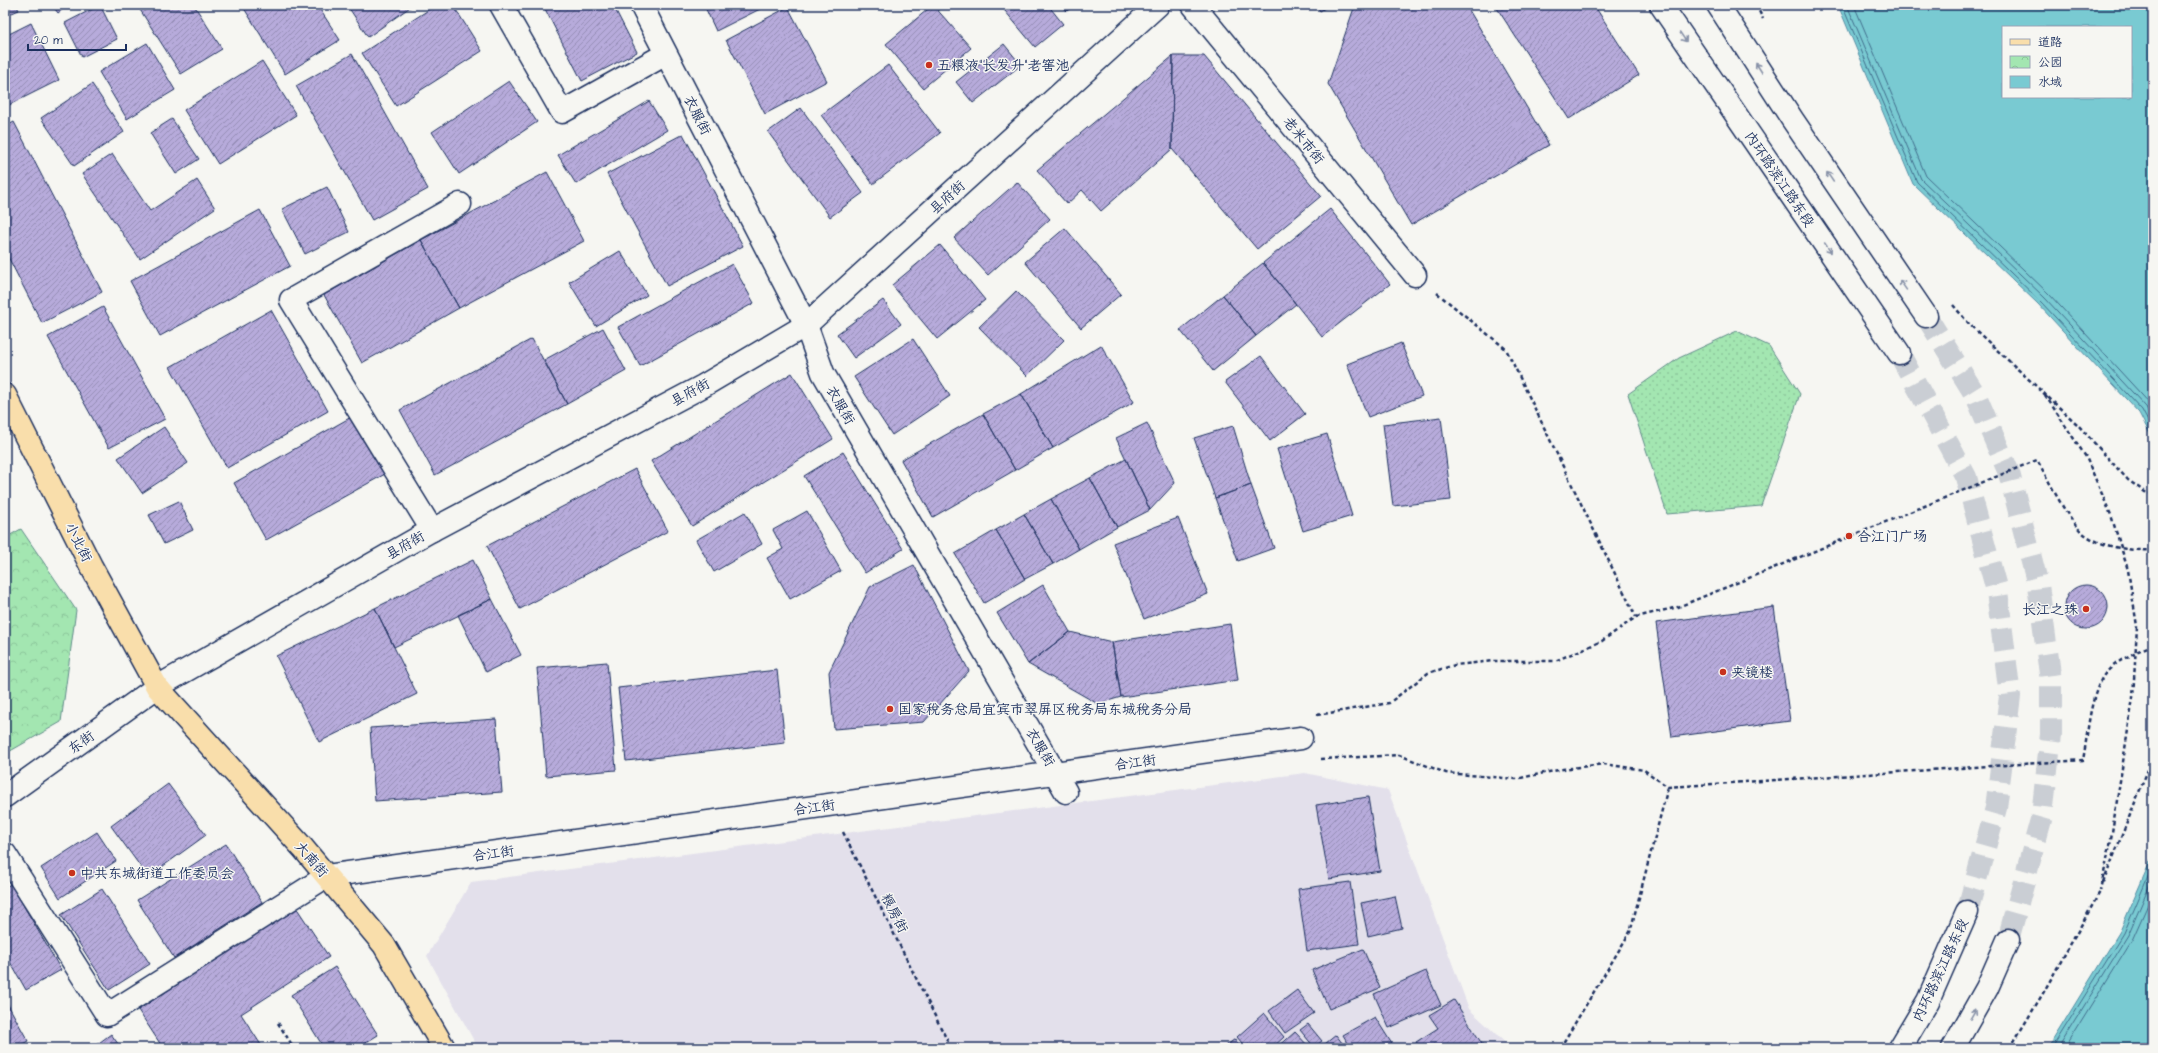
<svg xmlns="http://www.w3.org/2000/svg" width="2158" height="1053" font-family="'Architects Daughter','LXGW WenKai TC',sans-serif">
  <defs>
    <pattern id="grass-dots" width="8" height="8" patternUnits="userSpaceOnUse"><rect width="8" height="8" fill="#a3e6b1"/><path d="M2 2h.1M6 6h.1" fill="none" stroke="#8cc69b" stroke-width="1.8" stroke-linecap="round"/></pattern>
    <pattern id="park-crowns" width="20" height="18" patternUnits="userSpaceOnUse"><rect width="20" height="18" fill="#a3e6b1"/><path d="M2 6a3 3 0 1 1 6 0M12 15a3 3 0 1 1 6 0" fill="none" stroke="#8cc69b"/></pattern>
    <pattern id="building-hatch" width="6" height="6" patternUnits="userSpaceOnUse"><rect width="6" height="6" fill="#b7abdb"/><path d="M-1 1l2-2M0 6l6-6M5 7l2-2" fill="none" stroke="#948cb5"/></pattern>
  </defs>
  <rect width="100%" height="100%" fill="#f6f6f2"/>
  <filter id="ink" filterUnits="userSpaceOnUse"><feTurbulence type="fractalNoise" baseFrequency=".025" numOctaves="2"/><feDisplacementMap in="SourceGraphic" scale="8" xChannelSelector="R" yChannelSelector="G"/><feConvolveMatrix kernelMatrix="1 2 1 2 8 2 1 2 1" color-interpolation-filters="sRGB"/></filter>
  <g filter="url(#ink)">
    <path fill="#e3e0eb" d="M1305,773L1388,790L1469,1009L1511,1048H478L427,956L471,882Z"/>
    <path fill="url(#grass-dots)" stroke="#5f8a88" d="M1737,331L1769,346L1800,394L1761,506L1667,514L1628,394L1679,358Z"/>
    <path fill="url(#park-crowns)" stroke="#5f8a88" d="M21,529L76,610L61,722L5,754V538Z"/>
    <path fill="#79cad2" stroke="#538ca4" fill-rule="evenodd" d="M1838,5H2153V440L2139,413L2038,304L1913,184ZM2003,27H2131V97H2003Z
      M2153,855V1048H2048L2120,931Z"/>
    <g fill="none" stroke-linecap="round" stroke-linejoin="round">
      <path stroke="#416d8c" stroke-width="1" d="M1842,5L1917,182L2041,302L2142,410L2153,431
        M1847,5L1921,179L2045,298L2146,407L2153,420
        M1854,5L1926,176L2049,294L2153,407
        M2052,1048L2124,933L2153,865
        M2058,1048L2128,935L2153,878
        M2065,1048L2133,938L2153,893"/>
    </g>
    <path fill="url(#building-hatch)" stroke="#1b2f5e" d="M5,5H16L19,10L5,16Z
      M52,5H68L58,13Z
      M100,5L117,39L82,57L65,23Z
      M137,5H194L222,49L181,74Z
      M242,5H317L340,40L285,74Z
      M347,5H413L368,37Z
      M436,5H453L482,51L396,106L362,53Z
      M543,5H613L637,52L582,81Z
      M704,5H768L716,31Z
      M933,5L971,48L923,88L886,44Z
      M1000,5H1048L1063,24L1035,47Z
      M1062,5H1074L1067,11Z
      M1243,5H1254L1246,10Z
      M1316,5H1330L1320,11Z
      M1355,5H1466L1549,145L1411,225L1328,84Z
      M1495,5H1594L1639,75L1569,119Z
      M788,7L827,81L765,114L726,40Z
      M31,23L59,80L7,106L5,103V36Z
      M147,43L175,90L127,119L99,72Z
      M1004,44L1021,65L973,103L956,82Z
      M352,54L428,189L372,220L296,86Z
      M1173,56L1172,149L1101,211L1082,190L1067,204L1037,170Z
      M1173,56H1204L1321,196L1257,249L1172,149Z
      M262,61L296,115L218,164L184,110Z
      M888,65L940,133L873,184L821,115Z
      M509,81L537,122L459,174L432,132Z
      M92,84L124,132L74,166L41,118Z
      M649,101L667,130L576,184L558,155Z
      M801,108L863,193L830,217L768,132Z
      M172,119L199,159L176,174L150,133Z
      M14,122L102,292L42,323L5,251V127Z
      M683,134L743,246L667,286L607,174Z
      M112,154L150,211L197,180L215,208L140,259L82,174Z
      M547,172L584,241L459,308L421,240Z
      M1017,182L1050,219L988,275L954,238Z
      M327,187L349,232L305,254L282,209Z
      M1330,209L1390,284L1322,337L1263,263Z
      M260,210L290,266L160,336L130,281Z
      M1065,228L1121,294L1081,328L1025,262Z
      M421,240L459,308L362,363L324,295Z
      M940,245L985,300L937,339L892,285Z
      M620,251L647,295L596,326L569,282Z
      M1263,263L1296,304L1256,336L1223,295Z
      M732,264L754,303L640,366L618,327Z
      M1016,291L1064,340L1027,376L979,327Z
      M1223,295L1256,336L1213,371L1180,330Z
      M883,300L901,324L854,358L837,334Z
      M103,307L165,419L109,448L48,337Z
      M271,310L328,411L227,468L170,367Z
      M603,328L626,371L567,404L544,360Z
      M532,339L567,404L435,475L400,410Z
      M913,339L950,396L892,435L854,377Z
      M1401,343L1422,396L1368,417L1347,364Z
      M1101,345L1134,402L1053,448L1021,394Z
      M1261,356L1305,414L1270,441L1225,382Z
      M792,373L833,439L692,526L651,461Z
      M1021,394L1053,448L1015,470L983,414Z
      M983,414L1015,470L933,517L901,460Z
      M353,416L385,474L266,540L234,483Z
      M1441,417L1451,500L1393,506L1383,424Z
      M1147,423L1175,483L1150,510L1116,438Z
      M1233,426L1251,485L1215,498L1194,438Z
      M164,427L188,463L142,493L118,458Z
      M1327,434L1352,516L1303,531L1277,449Z
      M843,452L903,549L865,573L804,476Z
      M1126,459L1150,510L1117,527L1090,478Z
      M635,469L668,531L520,609L487,546Z
      M1090,478L1117,527L1079,549L1051,499Z
      M1251,485L1274,548L1238,561L1215,498Z
      M1051,499L1079,549L1053,564L1024,514Z
      M179,501L193,530L164,544L149,515Z
      M807,511L841,571L790,599L767,558L783,549L773,530Z
      M745,512L762,544L714,572L696,540Z
      M1024,514L1053,564L1025,579L996,530Z
      M1178,518L1208,594L1144,619L1113,543Z
      M996,530L1025,579L984,603L955,554Z
      M473,560L492,599L394,647L375,608Z
      M914,565L969,671L924,722L834,729L829,672L870,587Z
      M1043,585L1070,632L1028,664L997,613Z
      M2064 607a22 22 0 1 1 44 0a22 22 0 1 1-44 0Z
      M492,599L521,655L486,672L458,615Z
      M1774,607L1790,721L1672,737L1656,623Z
      M375,608L417,694L319,742L276,656Z
      M1230,624L1238,680L1121,697L1112,642Z
      M1070,632L1112,642L1121,697L1098,704L1028,664Z
      M607,662L616,770L546,776L537,668Z
      M777,670L785,743L626,761L618,688Z
      M496,719L502,792L375,801L370,728Z
      M168,784L206,835L148,877L111,826Z
      M1368,797L1380,871L1329,879L1316,805Z
      M97,832L116,861L60,898L41,868Z
      M226,844L262,902L174,958L137,900Z
      M1350,882L1359,944L1307,951L1298,889Z
      M11,884L61,970L26,990L5,953V887Z
      M102,889L150,964L109,990L61,915Z
      M1395,896L1402,928L1368,936L1361,903Z
      M296,907L329,957L241,1014L263,1048H163L138,1010Z
      M1363,949L1380,988L1329,1009L1312,970Z
      M335,967L378,1035L357,1048H324L291,995Z
      M1426,971L1441,1005L1389,1028L1374,994Z
      M1297,990L1314,1013L1285,1033L1269,1011Z
      M1454,1000L1484,1047L1419,1048L1416,1042L1438,1028L1429,1015Z
      M6,1001L28,1041L15,1048H5Z
      M1264,1013L1284,1037L1272,1048H1246L1237,1037Z
      M1375,1017L1392,1044L1384,1048H1351L1343,1035Z
      M1308,1024L1322,1041L1314,1047L1300,1030Z
      M1295,1032L1310,1048H1277Z
      M111,1034L121,1048H92Z
      M1336,1035L1346,1048H1320Z
      M1235,1039L1241,1048H1223Z"/>
    <g fill="none" stroke-linecap="round" stroke-linejoin="round">
      <path stroke="#caced4" stroke-width="22" stroke-dasharray="22 11" stroke-linecap="butt" d="M1926,316L1976,396L2009,473L2038,585L2051,681V734L2042,816L2008,940
        M1899,353L1966,477L1997,591L2010,696L1996,808L1967,912"/>
      <defs>
        <path id="street" d="M501,5L562,112L666,54
          M641,5L806,325L823,373L1066,792
          M1193,5L1415,275
          M432,530L291,300L460,204
          M5,854L107,1015L327,876L1301,738"/>
        <path id="secondary" d="M1661,5L1899,353
          M1718,5L1792,119L1926,316
          M5,796L157,687L432,530L703,386L806,325L1158,5
          M1900,1048L1928,1001L1967,912
          M1953,1048L1987,988L2008,940"/>
        <path id="primary" d="M5,395L91,566L157,687L303,848L384,945L444,1048"/>
      </defs>
      <use href="#street" stroke="#1b2f5e" stroke-width="25"/>
      <use href="#secondary" stroke="#1b2f5e" stroke-width="25"/>
      <use href="#primary" stroke="#1b2f5e" stroke-width="25"/>
      <path stroke="#1b2f5e" stroke-width="2.5" stroke-dasharray="4 3" stroke-linecap="butt" d="M1756,5L1763,19
        M1437,293L1506,349L1636,617
        M1953,305L1970,325L2077,424L2128,480L2145,492L2153,494
        M2045,395L2086,457L2111,515L2128,570L2137,626L2133,698L2110,845L2100,891
        M1317,715L1389,703L1428,673L1455,665L1494,661H1555L1602,641L1636,617L1678,607L2037,460C2049,480 2069,525 2087,536C2105,548 2132,551 2153,550
        M1321,759L1399,755L1446,773L1516,779L1563,769L1604,764L1644,770L1668,787L2083,760C2088,734 2089,702 2102,678C2110,664 2138,650 2153,645
        M843,832L951,1048
        M2103,883L2153,757
        M278,1023L294,1048
        M1560,1048L1630,932L1668,787
        M2010,1048L2042,995L2101,890"/>
      <use href="#street" stroke="#f6f6f2" stroke-width="22"/>
      <use href="#secondary" stroke="#f6f6f2" stroke-width="22"/>
      <use href="#primary" stroke="#f9deab" stroke-width="22"/>
    </g>
    <defs><path id="oneway-shaft" d="M-6 0H5M1.5-3L5.5 0L1.5 3" fill="none" stroke-width="1.6" stroke-linecap="round" stroke-linejoin="round"/></defs>
    <g stroke="#8892a8">
      <use href="#oneway-shaft" transform="translate(1683 37) rotate(56)"/>
      <use href="#oneway-shaft" transform="translate(1759 68) rotate(-123)"/>
      <use href="#oneway-shaft" transform="translate(1830 177) rotate(-124)"/>
      <use href="#oneway-shaft" transform="translate(1828 248) rotate(56)"/>
      <use href="#oneway-shaft" transform="translate(1903 285) rotate(-125)"/>
      <use href="#oneway-shaft" transform="translate(1973 1014) rotate(-60)"/>
    </g>
  </g>
  <g fill="#c8321e" stroke="#f6f6f2" stroke-width="1.5">
    <circle cx="929" cy="65" r="4"/>
    <circle cx="1849" cy="536" r="4"/>
    <circle cx="2086" cy="609" r="4"/>
    <circle cx="1723" cy="672" r="4"/>
    <circle cx="890" cy="709" r="4"/>
    <circle cx="72" cy="873" r="4"/>
  </g>
  <g text-anchor="middle" stroke-width="3" stroke-linejoin="round" paint-order="stroke">
    <g font-size="14" fill="#1b2f5e" stroke="#f6f6f2" text-anchor="start">
      <text x="937" y="70">五粮液“长发升”老窖池</text>
      <text x="1857" y="541">合江门广场</text>
      <text x="2078" y="614" text-anchor="end">长江之珠</text>
      <text x="1731" y="677">夹镜楼</text>
      <text x="898" y="714">国家税务总局宜宾市翠屏区税务局东城税务分局</text>
      <text x="80" y="878">中共东城街道工作委员会</text>
    </g>
    <g font-size="14" fill="#1b2f5e" stroke="#f6f6f2">
      <text transform="translate(698 115) rotate(63)" y="5">衣服街</text>
      <text transform="translate(1304 140) rotate(51)" y="5">老米市街</text>
      <text transform="translate(1780 179) rotate(56)" y="5">内环路滨江路东段</text>
      <text transform="translate(947 197) rotate(-42)" y="5">县府街</text>
      <text transform="translate(690 392) rotate(-29)" y="5">县府街</text>
      <text transform="translate(841 405) rotate(60)" y="5">衣服街</text>
      <text transform="translate(79 542) rotate(63)" y="5">小北街</text>
      <text transform="translate(405 545) rotate(-30)" y="5">县府街</text>
      <text transform="translate(81 742) rotate(-36)" y="5">东街</text>
      <text transform="translate(1041 747) rotate(59)" y="5">衣服街</text>
      <text transform="translate(1135 762) rotate(-8)" y="5">合江街</text>
      <text transform="translate(814 807) rotate(-8)" y="5">合江街</text>
      <text transform="translate(493 853) rotate(-8)" y="5">合江街</text>
      <text transform="translate(312 859) rotate(49)" y="5">大南街</text>
      <text transform="translate(895 913) rotate(63)" y="5">粮房街</text>
      <text transform="translate(1940 970) rotate(-65)" y="5">内环路滨江路东段</text>
    </g>
  </g>
  <rect width="2158" height="1053" fill="none" stroke="#f6f6f2" stroke-width="20"/>
  <rect x="10" y="10" width="2138" height="1033" fill="none" stroke="#1b2f5e" stroke-width="1.5" filter="url(#ink)"/>
  <rect x="2002" y="26" width="130" height="72" fill="#f6f6f2" stroke="#9ea6b7"/>
  <rect x="2010" y="39" width="20" height="6" fill="#f9deab" stroke="#9ea6b7"/>
  <text x="2038" y="46" font-size="12" fill="#1b2f5e">道路</text>
  <rect x="2010" y="56" width="20" height="12" fill="url(#park-crowns)" stroke="#9ea6b7"/>
  <text x="2038" y="66" font-size="12" fill="#1b2f5e">公园</text>
  <rect x="2010" y="76" width="20" height="12" fill="#79cad2" stroke="#9ea6b7"/>
  <text x="2038" y="86" font-size="12" fill="#1b2f5e">水域</text>
  <path d="M28 44v6h98v-6" fill="none" stroke="#1b2f5e" stroke-width="2"/>
  <text x="34" y="44" font-size="12" fill="#1b2f5e" stroke="#f6f6f2" stroke-width="3" paint-order="stroke">20 m</text>
</svg>
